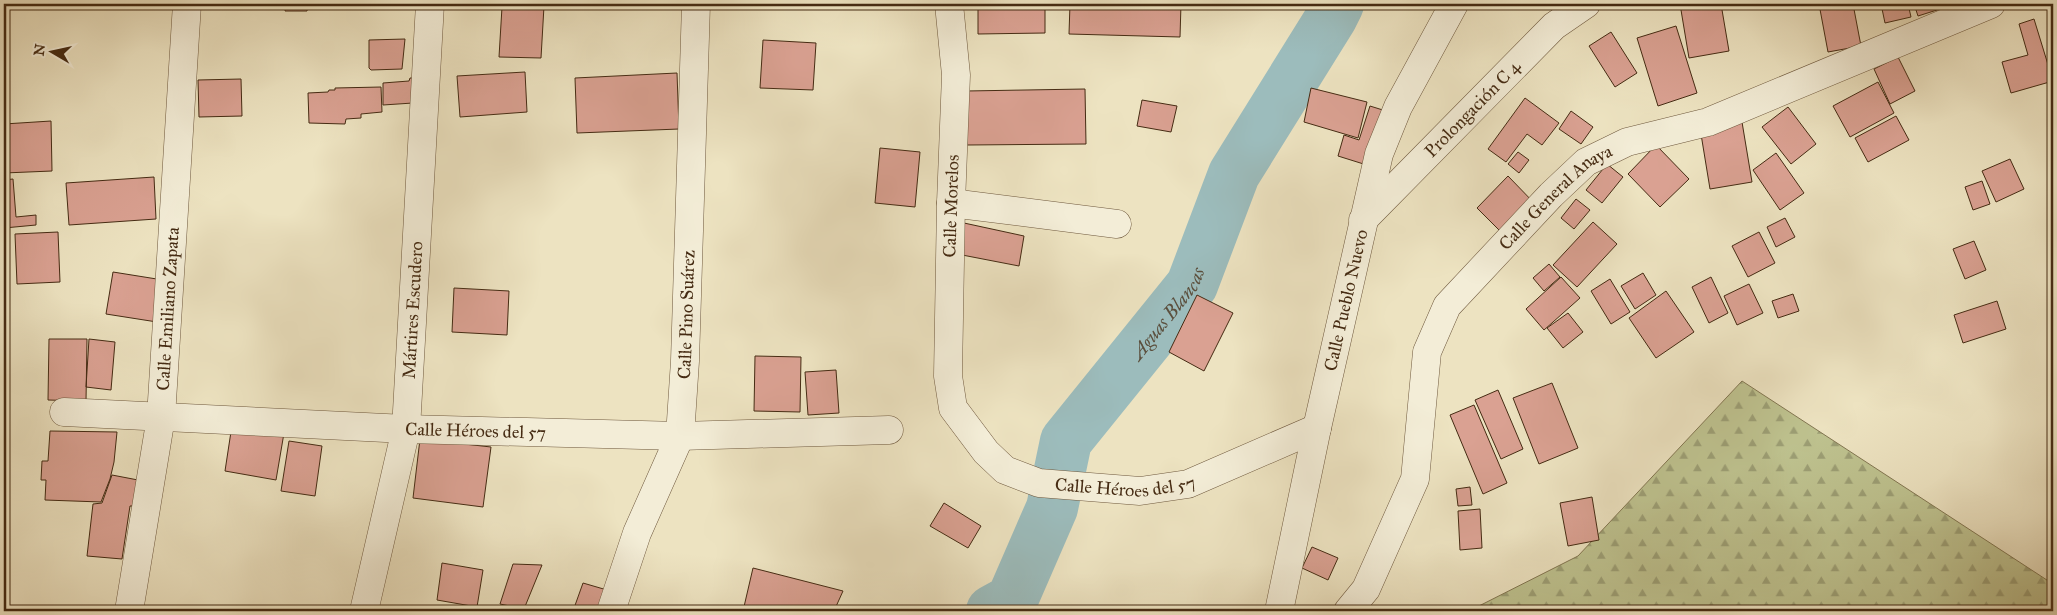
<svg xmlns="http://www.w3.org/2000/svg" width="2057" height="615" font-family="'IM FELL Great Primer',serif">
  <defs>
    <pattern id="forest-firs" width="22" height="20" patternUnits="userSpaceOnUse" patternTransform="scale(1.25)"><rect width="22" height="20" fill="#bec28f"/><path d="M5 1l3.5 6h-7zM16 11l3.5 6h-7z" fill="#9c9e74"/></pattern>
  </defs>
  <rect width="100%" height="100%" fill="#ede3c1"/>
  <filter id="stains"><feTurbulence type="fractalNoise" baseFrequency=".004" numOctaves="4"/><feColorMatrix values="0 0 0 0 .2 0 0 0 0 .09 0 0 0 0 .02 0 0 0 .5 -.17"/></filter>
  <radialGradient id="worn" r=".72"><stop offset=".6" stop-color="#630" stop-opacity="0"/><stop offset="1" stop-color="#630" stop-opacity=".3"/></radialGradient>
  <path fill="url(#forest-firs)" stroke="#827651" d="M1742,381L2053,584V611H1469L1578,556Z"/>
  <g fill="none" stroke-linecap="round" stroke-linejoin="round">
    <path stroke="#9cbcbc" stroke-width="52" id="s1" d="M992,611L1012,600L1052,508L1066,441L1192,285L1234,174L1331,18L1338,4"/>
  </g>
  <path fill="#daa192" stroke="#452b13" d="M286,4H308L307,11H285Z
    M581,4H621L581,7Z
    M978,4H1045V33L978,34Z
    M1070,4H1181L1180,37L1069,34Z
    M1680,4H1721L1729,51L1689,58Z
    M1819,4H1853L1861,46L1828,52Z
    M1881,4H1908L1911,17L1885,23Z
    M1914,4H1956L1918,16Z
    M544,6L541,58L499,57L502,7Z
    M2034,19L2053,81L2011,93L2002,62L2028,55L2019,24Z
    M1676,26L1697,93L1658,106L1637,38Z
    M1611,32L1637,73L1615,87L1589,46Z
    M405,39L402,69L371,70L369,68V40Z
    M763,40L816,43L813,90L760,88Z
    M1898,57L1915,91L1890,104L1874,69Z
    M525,72L527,112L460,117L457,76Z
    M677,73L679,129L577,133L575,78Z
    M410,78H414L413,103L383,105V83L409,81Z
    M241,79L242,116L199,117L198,80Z
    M1878,82L1894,113L1850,137L1833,106Z
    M381,87L382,112L361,114V118L346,119L345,124L309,123L308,93L328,92L329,90H335V88Z
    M1311,88L1367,102L1358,138L1304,122Z
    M1085,89L1086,144L967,145L966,91Z
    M1525,98L1559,123L1542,145L1527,134L1506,162L1488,149Z
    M1142,100L1177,106L1171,132L1137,126Z
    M1370,106L1386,111L1370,166L1338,156L1344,135L1359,140Z
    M1788,107L1816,144L1791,164L1762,127Z
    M1571,111L1593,127L1581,144L1559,129Z
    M1896,116L1909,140L1868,162L1855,138Z
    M51,121L52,171L4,173V148L6,147L5,140H4V124Z
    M1742,122L1752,182L1710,189L1700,128Z
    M1656,145L1689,179L1660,207L1628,174Z
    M880,148L920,152L915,207L875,203Z
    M1518,152L1529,160L1519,173L1508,164Z
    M1776,153L1804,193L1780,210L1753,170Z
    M2010,159L2024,189L1996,202L1982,171Z
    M1607,164L1623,177L1602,203L1586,190Z
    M1508,176L1537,206L1506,237L1477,208Z
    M154,177L156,219L69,225L66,183Z
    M13,179L16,217L36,215V225L4,228V180Z
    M1982,181L1990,204L1973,210L1965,187Z
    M1576,199L1590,210L1574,229L1561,218Z
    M1785,218L1795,237L1776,247L1767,227Z
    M1593,222L1617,244L1577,287L1553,265Z
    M964,223L1024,236L1019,266L957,254Z
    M58,232L60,282L17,284L15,234Z
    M1759,232L1775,263L1748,277L1732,246Z
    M1974,241L1986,270L1965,279L1953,249Z
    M1549,264L1560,277L1544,291L1533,278Z
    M113,272L163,280L157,322L106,314Z
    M1643,273L1656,295L1635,309L1621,286Z
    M1561,277L1580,298L1544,330L1526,309Z
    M1711,277L1728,313L1709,323L1692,287Z
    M1610,279L1630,312L1611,324L1591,291Z
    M1749,284L1763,313L1737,325L1724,296Z
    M454,288L509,291L507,335L452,332Z
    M1666,291L1694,332L1656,358L1629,318Z
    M1793,294L1799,311L1778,318L1772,301Z
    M1197,295L1233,313L1204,371L1169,352Z
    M1997,301L2006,329L1963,343L1954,315Z
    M1568,313L1583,332L1563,348L1547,328Z
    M49,339H87L86,401L48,400Z
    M89,339L115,342L111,390L86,387Z
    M755,356L801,357L800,412L754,411Z
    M836,370L839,413L808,415L805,372Z
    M1552,383L1578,448L1539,464L1513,398Z
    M1498,390L1523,449L1501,459L1475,400Z
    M1474,405L1507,483L1483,494L1450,415Z
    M232,425L284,433L276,480L225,471Z
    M50,431L117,432L114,462L110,479L101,502L45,500L46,480H41L42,461H48Z
    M420,439L491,447L483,507L413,498Z
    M289,441L322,446L315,496L281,491Z
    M112,475L138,480L133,506H130L122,559L87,556L93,504L102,503Z
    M1470,487L1472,505L1458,506L1456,489Z
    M1592,497L1599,540L1568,546L1560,503Z
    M944,503L981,526L968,548L930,526Z
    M1480,509L1482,548L1460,550L1458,511Z
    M1312,547L1338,558L1328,580L1302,568Z
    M442,563L483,570L477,607L437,600Z
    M513,564L542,565L524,609L500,604Z
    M753,568L843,591L834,611H743Z
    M583,583L607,590L601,611H573Z"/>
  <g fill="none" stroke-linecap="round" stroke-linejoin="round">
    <defs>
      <g id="street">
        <path id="s2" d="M949,4L956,75L951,203L948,376L953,408L986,452L1005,470L1039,483L1140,491L1188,484L1317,428"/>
        <path d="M951,203L1117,224"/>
        <path id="s3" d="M1363,220L1554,26L1586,4"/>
        <path id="s4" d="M64,412L406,429L680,436L889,430"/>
        <path id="s5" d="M129,611L161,417L187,4"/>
        <path id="s6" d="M364,611L406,429L430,4"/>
        <path id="s7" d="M611,611L637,533L680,436L685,361L696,4"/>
        <path id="s8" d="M1279,611L1317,428L1379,154L1398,107L1454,4"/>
        <path id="s9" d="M1348,611L1366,589L1415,479L1427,352L1447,306L1551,195L1586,162L1627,142L1708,122L1991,4"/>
      </g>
    </defs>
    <use href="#street" stroke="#6f593e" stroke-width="29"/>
    <use href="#street" stroke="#f3edd7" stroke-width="28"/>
  </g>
  <g text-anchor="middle" stroke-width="5" stroke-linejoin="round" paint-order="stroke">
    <g font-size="18" fill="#452b13" stroke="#f3edd7">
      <text dy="6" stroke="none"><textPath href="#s3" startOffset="156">Prolongación C 4</textPath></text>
      <text dy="6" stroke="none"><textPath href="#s9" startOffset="481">Calle General Anaya</textPath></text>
      <text transform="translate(951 206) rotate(-88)" y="6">Calle Morelos</text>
      <text dy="6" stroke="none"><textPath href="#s8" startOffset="318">Calle Pueblo Nuevo</textPath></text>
      <text dy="6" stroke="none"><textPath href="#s5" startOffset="305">Calle Emiliano Zapata</textPath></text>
      <text dy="6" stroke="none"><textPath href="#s6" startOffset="306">Mártires Escudero</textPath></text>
      <text dy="6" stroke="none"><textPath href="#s7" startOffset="310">Calle Pino Suárez</textPath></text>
      <text dy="6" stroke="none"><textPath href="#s4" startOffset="412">Calle Héroes del 57</textPath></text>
      <text dy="6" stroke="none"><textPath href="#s2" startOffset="609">Calle Héroes del 57</textPath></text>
    </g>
    <g font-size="19" font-style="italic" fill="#5b4f3d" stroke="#f3edd7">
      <text dy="7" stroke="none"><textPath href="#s1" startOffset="355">Aguas Blancas</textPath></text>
    </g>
  </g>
  <rect width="2057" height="615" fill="none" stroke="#ede3c1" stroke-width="20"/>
  <rect x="5" y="5" width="2047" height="605" fill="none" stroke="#452b13" stroke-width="2.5"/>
  <rect x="10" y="10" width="2037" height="595" fill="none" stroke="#452b13"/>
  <g transform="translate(52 52) rotate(279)" stroke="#f3edd7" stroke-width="4" paint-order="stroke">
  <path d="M0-4L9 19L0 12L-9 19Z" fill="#452b13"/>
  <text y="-8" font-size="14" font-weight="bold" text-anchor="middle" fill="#452b13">N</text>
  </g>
  <rect width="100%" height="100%" filter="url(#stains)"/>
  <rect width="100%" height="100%" fill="url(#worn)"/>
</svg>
